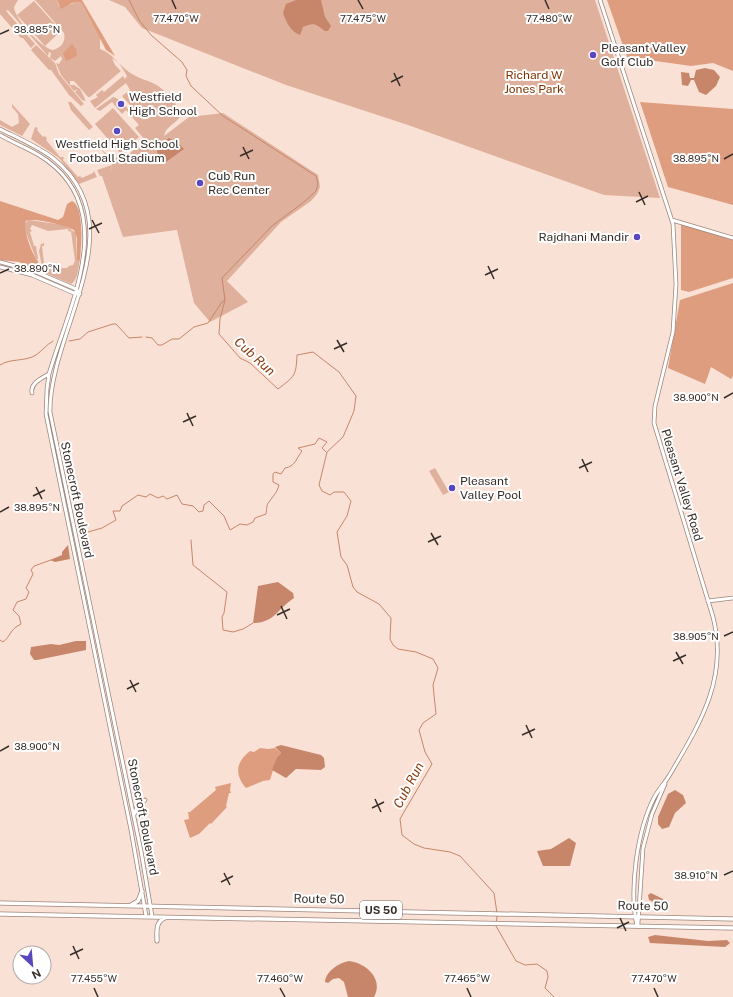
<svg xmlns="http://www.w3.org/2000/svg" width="733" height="997" font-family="'Public Sans',sans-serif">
  <rect width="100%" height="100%" fill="#fae1d6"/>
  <path fill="#dfb09b" d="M0,0H18L14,7C14,18 42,49 53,50C61,48 66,42 64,33L35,0H57L59,6C67,7 73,2 81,2L100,38V49C113,54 118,64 129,72C143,82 156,80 167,94L173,91L174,92L169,96L172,97L181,115C177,124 166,125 164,136L189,117L223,113L318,175L320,187L317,194L311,201L281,222L227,281L248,302L210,322L194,303L177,230L123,237L102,176H100L97,170L112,165L111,171C115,159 106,158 101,149L113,160L118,156L122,160L145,140L135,128L139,125L126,110L122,114L112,102L100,111L96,109L113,97C126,101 129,116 142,118L154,106L153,105L143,113H137L122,96L130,90L126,83L95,108L90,101L98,97L96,95L102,90L104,92L123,76L125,79L127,76L119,63L112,58L115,65L121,71L90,97H88L74,81H70V85H74L80,89L86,101L82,100L75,92L78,89L74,91L61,75L56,63L59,64L62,59L61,56L55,61L50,58L51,53L49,52L48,56L8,10L6,11L35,44L31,48L23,38H21L0,14Z
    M109,0H595L660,198L604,195L408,125L286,85L142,28L125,7Z
    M34,1L61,31L45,46L17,15Z
    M36,45L55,63L59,74L84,104L81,106L82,107L69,95L51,70H49L31,50Z
    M68,102H71L93,127L89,130L71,110Z
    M12,104L30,124L22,136L0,125V120L12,127L19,123L18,114L12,107Z
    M113,108L139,137L120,153L95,124Z
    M35,127L38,128L37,130L43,137L45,136L47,139L46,140L60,157H64L63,160L78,177L80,176L82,178L93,173L94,171L97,177L79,184L59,158L31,139Z
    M29,220L64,225L76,233L77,260H80C78,268 78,280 71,284L43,272L39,251L41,244L44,243V246H42L44,264H46L47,269L67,268L69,266L73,265L75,261L71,231L69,232L68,229L48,231L32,225L30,229L32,231L30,232L34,246H36L38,259H36L25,230V223Z
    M435,468L449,492L443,495L429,471Z"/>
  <path fill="#df9d7f" d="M57,0H82L115,56L106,50L81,2L72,3L61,9Z
    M607,0H733V71L713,63L691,66L627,57Z
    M72,44L76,49L77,56L66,61L63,53Z
    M640,102L733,109V205L668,187Z
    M0,201L58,220L63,217L67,204L72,201C85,207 81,248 80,260H77V238L74,230C66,226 35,217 26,221C22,228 33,257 38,261V268C33,271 23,267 20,262L0,260Z
    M681,223L733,240V278L689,292L681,290Z
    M733,283V376L731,379L711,367L705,384L668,368L680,300Z
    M260,748L268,749L275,748L281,753L277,757L270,780L263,781L246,788C234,774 236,762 250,751L254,752Z
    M231,783L230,790L231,793H229L226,806L227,807L211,824L210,823L199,834L190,838L184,820L189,819L188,812H190L216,790L215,787Z"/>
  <path fill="#c78669" d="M296,0H321L325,17L331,26L328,31H325C316,24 314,22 303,27L300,35C291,32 286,22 283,13L286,4Z
    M705,68L714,70L720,77L716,86L706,95L699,92L694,80H691L688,86L682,85L681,72L689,73L690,78H694L696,70Z
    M169,138L178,143L184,149L166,162L161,159L157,152L159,145Z
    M68,545L70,559L55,562L50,560L62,555V552Z
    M278,582L293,593L294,598C278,608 275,623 253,623L258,586Z
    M76,641H86V650L37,660H34L30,654L31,647L51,644L59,645Z
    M281,745L321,755L324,758L325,767L321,770L296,769L286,778L272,770L277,757L281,753L275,747Z
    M675,790L683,795L686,803L675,813L669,827L662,829L658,824V817L668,794Z
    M569,838L576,843L570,866H543L537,851L551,849Z
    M651,893L663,899L664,903L660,905L649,900L648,895Z
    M655,935L708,941L727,940L730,943L725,947L650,943L648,937Z
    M349,961C366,963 384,979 374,997H348L344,982L339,978L333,979L328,983L325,982C326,971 339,963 349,961Z"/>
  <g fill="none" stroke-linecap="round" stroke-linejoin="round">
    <path stroke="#c78669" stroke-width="1" d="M129,0L139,20L151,35L182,62L187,70L186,76L191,86L223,116L316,176L318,183L316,191L304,202L272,226L222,278L225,300L220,319L219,334L240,358L250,363L278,389C295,376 296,376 297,355L313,352L339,372L356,396L354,411L343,437L327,452L319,485L322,491L330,495L334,492H344L351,501L347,516L337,532L341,557L347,565L353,587L357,592L379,604L391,618L390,639L393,645L398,649L416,652L433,659L438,668L433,685L436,714L423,723L419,730L425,752L432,764L400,819L402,835L414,844L424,848L450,852L460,856L494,893L497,913
      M146,337L152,338L158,345H162L172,339H179L194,327L208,323L222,302L225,300
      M69,341L80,339L88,332L113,324H116L129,338L142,337
      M0,365C10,358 25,362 36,355C42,351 46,345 53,341
      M81,539L88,532L102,528L116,520L113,511H120L122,506L138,495L146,497L150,494L158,498L163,496L167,499L177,495L182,504L193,506L199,512L203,511L204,505L209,501L224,516L230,530L240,524L247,525L253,522L255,518L266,514C267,510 266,505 269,502C273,496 277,493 279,485L273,482V474L275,472L281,474L285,468C295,467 297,457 302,451L298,448L315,444L319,438L327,442L322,448L326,452
      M191,540L193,565L227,592L224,613L222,617L223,630L233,632L243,629L253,623
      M0,640L3,642C11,636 9,630 21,624L19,616L13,610L17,602L26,599L29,592L26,588L33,574L31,570L34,566L51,560
      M497,916L496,926L516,961L525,965L537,964L547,971L548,977L545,988L554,997"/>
    <defs>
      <path id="tertiary" d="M672,220L733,238
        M708,601L733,598"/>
      <path id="secondary" d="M600,0L673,224L676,284L673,332L655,406L654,423L713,617C729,679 699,725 669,776C664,784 658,790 654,798C637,831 629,890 637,926
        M0,129C18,138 37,146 53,158C138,226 49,330 50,412L141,851L152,916
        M0,135C19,146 39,152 55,167C116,221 67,311 49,374L47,389L46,414L131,830L146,916
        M0,262L34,271L76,289L80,294
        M0,267L32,275L76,294
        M32,393C30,383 42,378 49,374
        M134,815L137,807L145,800
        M638,924L643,848L652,814L665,784"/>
      <path id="trunk" d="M0,903L733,919
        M131,905L138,901L142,891
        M0,914L733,928
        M157,941C157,932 155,922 165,918"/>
    </defs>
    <use href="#tertiary" stroke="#9c857b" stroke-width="4.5"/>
    <use href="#secondary" stroke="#9c857b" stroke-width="4.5"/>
    <use href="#trunk" stroke="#9c857b" stroke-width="5"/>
    <use href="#tertiary" stroke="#fff" stroke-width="3"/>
    <use href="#secondary" stroke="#fff" stroke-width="3"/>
    <use href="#trunk" stroke="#fff" stroke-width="3.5"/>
  </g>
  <path fill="none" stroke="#362d28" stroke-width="1.5" d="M172,0L176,9M358,0L363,9M545,0L549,9M0,34L9,30M394,73L400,86M391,82L403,76M243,147L249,159M240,156L253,150M724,159L733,154M639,192L645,205M636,202L648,196M92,220L99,233M89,229L102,223M488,266L494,279M0,273L9,269M485,275L498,269M337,340L344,352M334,349L347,343M724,398L733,393M187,413L193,426M183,422L196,416M582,459L588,472M579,468L592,462M36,487L42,499M33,496L45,490M0,512L9,507M431,533L438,545M428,542L441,536M281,606L287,619M277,615L290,609M724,636L733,632M676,652L683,664M673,661L686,655M130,680L136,692M127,689L139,683M526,725L532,738M522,735L535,729M0,751L9,746M375,799L381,812M372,808L384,802M224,873L230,885M724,875L733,871M221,882L233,876M620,918L626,931M617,928L629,922M73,946L79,959M70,955L83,949M94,988L98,997M280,988L285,997M467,988L471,997M654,988L658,997"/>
  <g fill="#5847bf" stroke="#fff" stroke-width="1.5">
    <circle cx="593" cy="55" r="4"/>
    <circle cx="121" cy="104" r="4"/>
    <circle cx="117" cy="131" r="4"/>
    <circle cx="200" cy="183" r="4"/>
    <circle cx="637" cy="237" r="4"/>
    <circle cx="452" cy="488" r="4"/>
  </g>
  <g text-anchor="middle" stroke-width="4" stroke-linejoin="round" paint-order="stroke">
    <rect fill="#fff" stroke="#726c68" stroke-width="1" x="360" y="901" width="42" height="18" rx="3"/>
    <g font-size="11" font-weight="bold" fill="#362d28">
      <text x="381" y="914">US 50</text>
    </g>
    <g font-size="12" fill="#362d28" stroke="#fff" text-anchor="start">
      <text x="601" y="52">Pleasant Valley<tspan x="601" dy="14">Golf Club</tspan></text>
      <text x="129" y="101">Westfield<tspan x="129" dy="14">High School</tspan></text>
      <text x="117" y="148" text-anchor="middle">Westfield High School<tspan x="117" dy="14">Football Stadium</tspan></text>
      <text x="208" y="180">Cub Run<tspan x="208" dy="14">Rec Center</tspan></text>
      <text x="629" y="241" text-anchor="end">Rajdhani Mandir</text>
      <text x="460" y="485">Pleasant<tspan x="460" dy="14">Valley Pool</tspan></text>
    </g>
    <g font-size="12" fill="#803200" stroke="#fff">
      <text x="534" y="79">Richard W<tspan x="534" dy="14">Jones Park</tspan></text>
    </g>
    <g font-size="12" fill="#362d28" stroke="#fff">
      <text transform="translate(682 485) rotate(73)" y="4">Pleasant Valley Road</text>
      <text transform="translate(77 500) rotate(78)" y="4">Stonecroft Boulevard</text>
      <text transform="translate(143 817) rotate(79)" y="4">Stonecroft Boulevard</text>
      <text transform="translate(319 899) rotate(1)" y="4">Route 50</text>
      <text transform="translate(643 906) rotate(1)" y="4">Route 50</text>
    </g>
    <g font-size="13" font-style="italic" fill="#8a3b0d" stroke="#fff">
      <text transform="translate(255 356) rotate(42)" y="5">Cub Run</text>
      <text transform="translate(408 785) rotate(-62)" y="5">Cub Run</text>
    </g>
  </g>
  <g font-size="10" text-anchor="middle" fill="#362d28" stroke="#fff" stroke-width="4" stroke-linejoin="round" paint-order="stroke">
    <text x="549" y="22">77.480°W</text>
    <text x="176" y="22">77.470°W</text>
    <text x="363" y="22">77.475°W</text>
    <text x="37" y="33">38.885°N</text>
    <text x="696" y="162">38.895°N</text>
    <text x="37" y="272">38.890°N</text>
    <text x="696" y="401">38.900°N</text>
    <text x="37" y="511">38.895°N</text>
    <text x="696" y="640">38.905°N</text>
    <text x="37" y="750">38.900°N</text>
    <text x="696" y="879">38.910°N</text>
    <text x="94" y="982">77.455°W</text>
    <text x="280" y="982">77.460°W</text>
    <text x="467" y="982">77.465°W</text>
    <text x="654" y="982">77.470°W</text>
  </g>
  <g transform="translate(32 965) rotate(154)"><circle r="19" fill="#ffffff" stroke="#afaba9"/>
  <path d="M0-3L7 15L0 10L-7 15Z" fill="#5847bf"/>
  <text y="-6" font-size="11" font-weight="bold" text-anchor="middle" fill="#362d28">N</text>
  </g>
</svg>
